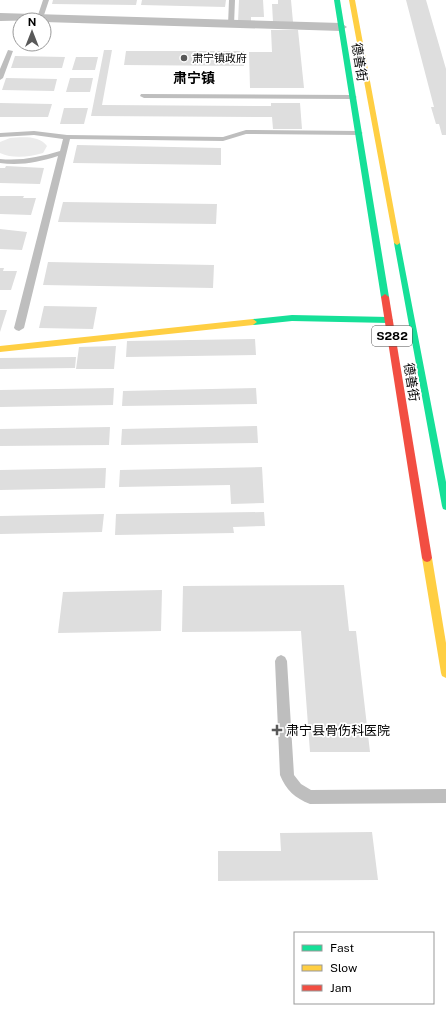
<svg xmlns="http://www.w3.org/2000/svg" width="446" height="1016" font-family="'Public Sans','Noto Sans SC',sans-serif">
  <rect width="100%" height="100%" fill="#fff"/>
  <path fill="#ebebeb" d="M10,138C21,137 40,135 47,146L43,153C29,157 13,159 0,153V142Z"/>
  <path fill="#dedede" d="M53,0H137L136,5L52,4Z
    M142,0H226L225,7L141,5Z
    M239,0H263L264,17H251V22H238Z
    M278,0H291L293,22H273L272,4H278Z
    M406,0H426L446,69V135H442L439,124H436L431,107H434Z
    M271,30H298L304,88H250L249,52H272Z
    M104,50H112L102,105L271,106V103H300L302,129H273L272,117L91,116Z
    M126,51H244V66L124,65Z
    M15,56L65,57L62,68H11Z
    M76,57H98L95,70H72Z
    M6,78L57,79L54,91L2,90Z
    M70,78H93L90,92H66Z
    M0,103L52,104L48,117H0Z
    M64,108H88L84,124H60Z
    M77,145L221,148V165L73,163Z
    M6,166L44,168L40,184L0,183V168H5Z
    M0,196H24L23,198H36L31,215L0,214Z
    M63,202L217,204L216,224L58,222Z
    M0,229L27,232L22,250L0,249Z
    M48,262L214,265L213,288L43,285Z
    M0,268H4L3,271H17L11,290H0Z
    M44,306L97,307L93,329L39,328Z
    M0,310H7L0,332Z
    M255,339L256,355L126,357L127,341Z
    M116,346L114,369H76L79,347Z
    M76,357L75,368L0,369V358Z
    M114,388L113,405L0,407V390Z
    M256,388L257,404L122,406L123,391Z
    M257,426L258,443L121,445L122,429Z
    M110,427L109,445L0,446V429Z
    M262,467L264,503L231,504L230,485L119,487L120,470Z
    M106,468L105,488L0,490V470Z
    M264,512L265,526L233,527L234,533L115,535L116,514Z
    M104,514L102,532L0,534V516Z
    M344,585L349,631H356L370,752H310L301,631L182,632L183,586Z
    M162,590L161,631L58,633L63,592Z
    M372,832L378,880L218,881V851H281L280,833Z"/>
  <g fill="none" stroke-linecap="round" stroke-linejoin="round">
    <path fill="#bebebe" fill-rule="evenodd" d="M43,0H49L43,18L40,20L37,18Z
      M229,0H235L234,25L231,27L228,25Z
      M8,50L13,51L3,78L0,80V69Z
      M141,94L353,95L357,97L353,99L144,98L140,96Z
      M246,130L359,131L363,133L359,135L246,134L223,141L70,139L24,328L19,331L16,330L14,328L58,156C39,162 20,166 0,163V159C21,161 40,157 60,151L63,139L34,135L0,137V133L34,131L67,135L223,137Z
      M281,655L285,657L287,661L294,775L301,784L311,790L446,789V803L310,804C295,798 286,790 280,775L275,661L277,657Z"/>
    <path fill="#bebebe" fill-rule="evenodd" d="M0,13L341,23L347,27L341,31L44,22V20L0,21Z"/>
    <path fill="#16e098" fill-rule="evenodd" d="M334,0H340L389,297L385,300L381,297Z
      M395,241H397L400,243L446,482V510L443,509L442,506L394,243Z
      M292,315L389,317L393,320L389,323L292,321L253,325L249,322L253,319Z"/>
    <path fill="#ffcf43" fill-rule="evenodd" d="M349,0H355L400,243L397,245L394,243Z
      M253,319L257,322L253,325L0,352V346Z
      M427,554L430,555L432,558L446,643V678L442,676L441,673L422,558L424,555Z"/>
    <path fill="#f24e42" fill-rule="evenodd" d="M385,294L389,297L432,558L430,561L427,562L424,561L422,558L381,297Z"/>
  </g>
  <g fill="#595959" stroke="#fff" stroke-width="1.5">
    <circle cx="184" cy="58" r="4"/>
    <path d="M275 724h4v4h4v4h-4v4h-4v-4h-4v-4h4z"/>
  </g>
  <g text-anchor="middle" stroke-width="3.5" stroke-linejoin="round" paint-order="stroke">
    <g font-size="11" fill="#000" stroke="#fff" text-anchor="start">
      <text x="192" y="62">肃宁镇政府</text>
    </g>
    <rect fill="#fff" stroke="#4c4c4c" stroke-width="1" x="372" y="326" width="40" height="20" rx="3"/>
    <g font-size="12" font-weight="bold" fill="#000">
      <text x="392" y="340">S282</text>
    </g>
    <g font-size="13" fill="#000" stroke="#fff">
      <text transform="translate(360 62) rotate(81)" y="5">德善街</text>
      <text transform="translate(412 382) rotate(81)" y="5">德善街</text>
    </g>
    <g font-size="13" fill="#000" stroke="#fff" text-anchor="start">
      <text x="286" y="735">肃宁县骨伤科医院</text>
    </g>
    <g font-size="14" font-weight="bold" fill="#000" stroke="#fff">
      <text x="194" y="83">肃宁镇</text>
    </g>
  </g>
  <rect x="294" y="932" width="140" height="72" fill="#ffffff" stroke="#999999"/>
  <rect x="302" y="945" width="20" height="6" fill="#16e098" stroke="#999999"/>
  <text x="330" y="952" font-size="12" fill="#000000">Fast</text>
  <rect x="302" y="965" width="20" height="6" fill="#ffcf43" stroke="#999999"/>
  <text x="330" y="972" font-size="12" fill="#000000">Slow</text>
  <rect x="302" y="985" width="20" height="6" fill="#f24e42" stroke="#999999"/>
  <text x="330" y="992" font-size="12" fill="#000000">Jam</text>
  <g transform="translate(32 32)"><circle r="19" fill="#ffffff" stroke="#999999"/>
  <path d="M0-3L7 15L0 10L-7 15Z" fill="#595959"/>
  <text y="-6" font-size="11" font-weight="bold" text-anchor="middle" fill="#000000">N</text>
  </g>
</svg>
